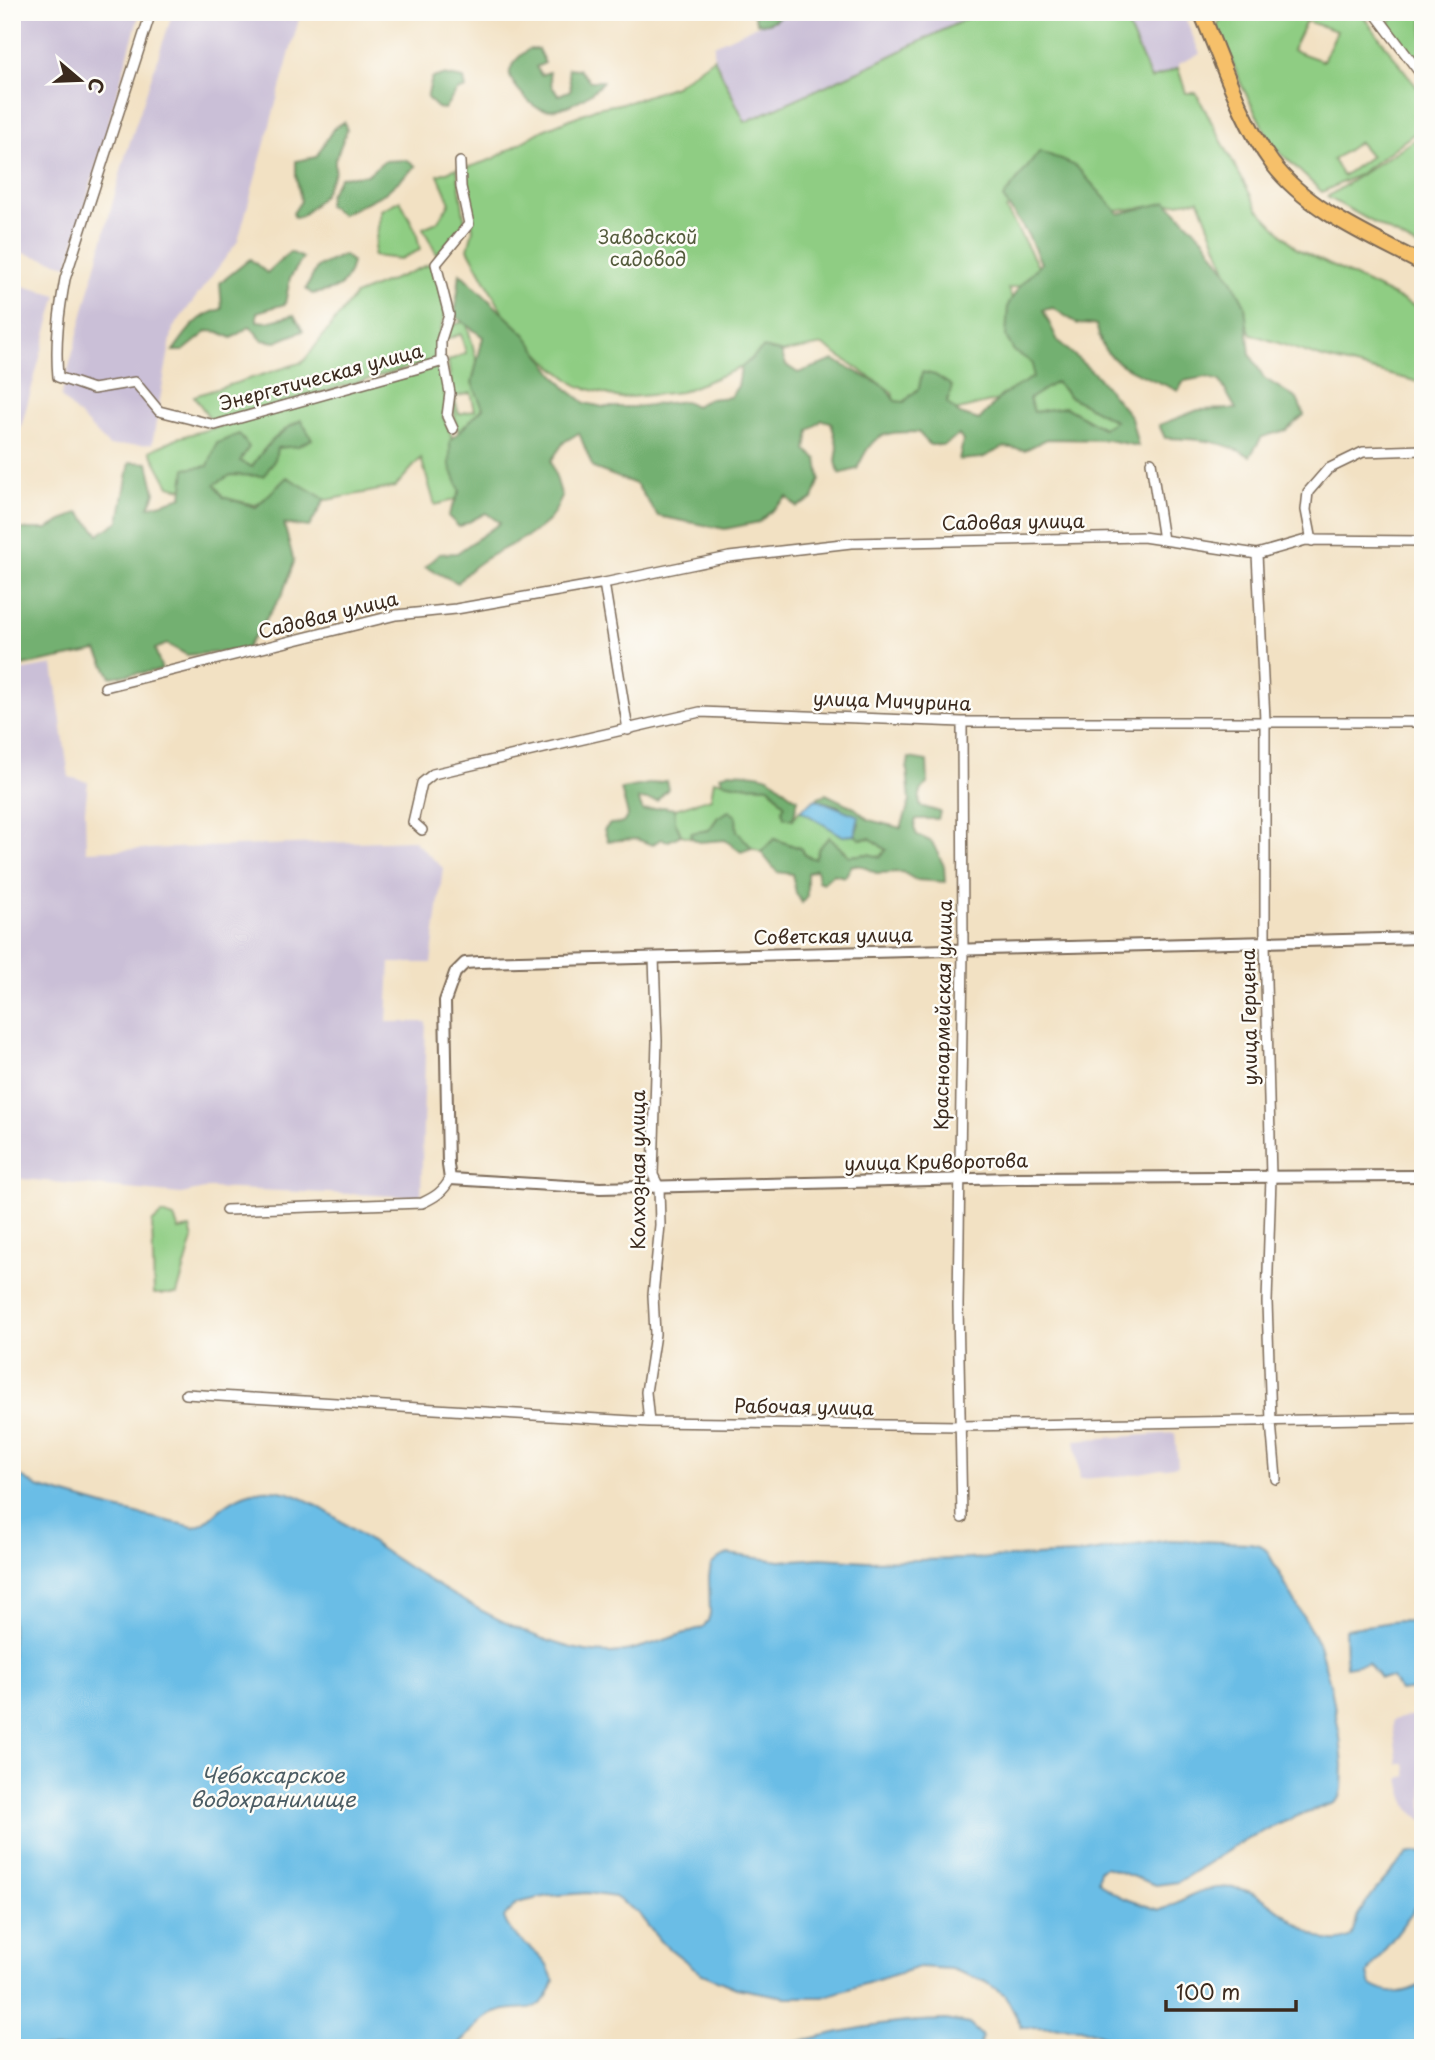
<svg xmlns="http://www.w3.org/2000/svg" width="1435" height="2060" font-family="'Playpen Sans',sans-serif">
  <rect width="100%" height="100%" fill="#fdfcf7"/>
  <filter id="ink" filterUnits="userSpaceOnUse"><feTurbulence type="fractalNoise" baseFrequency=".0143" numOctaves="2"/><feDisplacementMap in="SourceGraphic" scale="14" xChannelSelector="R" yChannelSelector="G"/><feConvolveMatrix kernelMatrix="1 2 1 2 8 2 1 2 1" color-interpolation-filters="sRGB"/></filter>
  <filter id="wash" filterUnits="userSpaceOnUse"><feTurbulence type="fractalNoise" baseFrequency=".00686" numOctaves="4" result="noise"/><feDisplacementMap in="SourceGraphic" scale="28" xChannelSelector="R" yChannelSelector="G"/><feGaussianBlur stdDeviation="1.57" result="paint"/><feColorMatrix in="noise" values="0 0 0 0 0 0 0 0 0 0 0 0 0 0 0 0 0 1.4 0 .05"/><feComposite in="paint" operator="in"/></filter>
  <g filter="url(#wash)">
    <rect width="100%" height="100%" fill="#f2e1c3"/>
    <path fill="#cabfd7" d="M12,12H140L68,265L12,250Z
      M173,12H301L238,241L173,328L152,444L109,446L61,397L124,160Z
      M786,12H980L876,63L744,122L714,58V45Z
      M1122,12H1183L1200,54L1180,63L1178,68L1151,79Z
      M12,283L57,295L12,460Z
      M53,665L69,777L88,782L85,810L86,851L413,840L443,868L431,963H390L387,1022H426L421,1197L209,1188L181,1194L12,1178V672Z
      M1175,1433L1178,1466L1129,1475L1080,1479L1075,1440Z
      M1423,1713V1821L1409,1809L1404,1798L1400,1778L1407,1776L1405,1764H1398L1392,1720Z"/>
    <path fill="#8fcd83" stroke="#657c50" stroke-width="2" fill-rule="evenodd" d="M980,12H1122L1151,79L1178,68L1186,93H1196L1258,209L1297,249L1423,310V383L1323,358L1251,334L1199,200L1116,211L1078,176L1006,209L1046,280L1008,289L1052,384L1056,382L1069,396L1116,421L1103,428L1065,407L1034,412L1029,399L1045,388L900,425L892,392L823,345L774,354L681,392L620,398L578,386L552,366L507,320L468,249L473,230L466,168L493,159L543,130L597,108L629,102L675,86L714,58L745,122L876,63Z
      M1226,12H1360L1423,95V127L1358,175L1322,192L1272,145L1242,86L1217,25ZM1306,21L1337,31L1323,61L1292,50ZM1359,142L1371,156L1343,176L1333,160Z
      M1397,12H1423V67L1386,27Z
      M1423,134V250L1327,197Z
      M457,168L465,222L437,255L423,228L437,222L450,203L438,175Z
      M400,200L416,231L420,250L400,259L373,256L381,210Z
      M430,264L439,281L446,310L433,361L213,423L194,396L303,362L355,295Z
      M466,321L478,365L484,406L462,438L456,426L448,361L466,353L461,334L444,340L449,326ZM471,393L475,410L459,414L454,397Z
      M442,366L448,402L443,417L451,434L461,498L435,505L421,458L395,487L327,500L290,480L256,505L169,486L150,451L177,438Z
      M714,780L740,785L769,786L785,805L793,819L800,810L843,836L855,835L860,839L870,838L886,850L880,857L868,854L849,856L844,849L819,848L815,860L807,856L800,848L774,839L761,852L752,848L736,831V816L718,817L709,830L692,833V838L681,835L675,821V809L711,798Z
      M162,1214L174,1218L179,1230L190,1228L193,1239L177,1294H154L152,1223Z"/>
    <path fill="#73b071" stroke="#576d48" stroke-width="2" fill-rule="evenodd" d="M754,12H785C777,20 768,26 757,23L753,14Z
      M529,49H538L545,63L536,67L541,75L549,72L552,87L559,95L571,90L568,68L578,69L590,81H603C591,97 556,117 536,107C529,103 522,94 517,88C513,82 507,76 511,68C514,60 522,54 529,49Z
      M443,75L464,79L466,88L457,91L444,109L438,108L427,98L432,78Z
      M344,122L347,130L335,160V172L322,197L302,216L295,218L293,213L301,201L296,176V161L316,157L333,129Z
      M1040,151L1076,166L1119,214L1167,202L1205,240L1232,280L1245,305L1250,354L1264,378L1297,399L1304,415L1286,430L1262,437L1250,456C1220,440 1198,439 1165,438L1159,425L1198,410L1236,409L1220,381L1206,377L1184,381L1178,391C1154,378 1125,373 1106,351C1100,345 1099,333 1096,325L1078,324L1053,308L1043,310L1058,341L1097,376L1131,417L1138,446L1108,440L1047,439L1025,450L1004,447L982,458L959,460L963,441L959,435L944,445H930L918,432C880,432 873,434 857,469L839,474L836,461L838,448L831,422L822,420L809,431L806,450L817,459L820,479L813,499L797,507L787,497L759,522L725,529L658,516L636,484L593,468L579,433L564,442L551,461L562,497C558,505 554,515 548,521C520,547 482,551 458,583L425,567L439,554L457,553L500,523L486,513L459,527L448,516L460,491L450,466V441L483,408L472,383L483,337L455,316L460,273L526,335L554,374L567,389L585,403L603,407H634L685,401L695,406L709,399L730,397L738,386L741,368L763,348L781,352L786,365L798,373L834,360L885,387L895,401L904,402L919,388L922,372L935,375L952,386L947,403L960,414L979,420L1001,396L1033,377V363L1014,351L1006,337L1008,305L1019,287L1041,263L1028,235L1003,198ZM1056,382L1069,396L1115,421L1103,428L1065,407L1034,412L1029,399Z
      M407,160L416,166L385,193L341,215L328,205L329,195L340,177L367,175L384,161Z
      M290,252L303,258L290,278L285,304L257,312V321L267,322L294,315L303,331L276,342L262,340L250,326L232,338L219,332L208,331L183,351H173C186,332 198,314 222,309L220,283L250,259L267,273Z
      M344,255L352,262C347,289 335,290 312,294L306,289L317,267Z
      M301,420L312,439L298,446L277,448L275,459L264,476L231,475L215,484L223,497L256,507L287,477L325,499L309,527L284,524L294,562L282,595L245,650L187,655L167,644L155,649L162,670L111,677L97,651L12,668V529H47L79,512L99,534L119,521L130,462L148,463L155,493L149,507L182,497L185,469L208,466L217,443L239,434L249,447L240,461L252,467C264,446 280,431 301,420Z
      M909,758L927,761L928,784C919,790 919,796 920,806L940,812L938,819H916L914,828L917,835L932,842L944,866L945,882L916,880L902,872L876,873L863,866L852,865L845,877L833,874L823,883L818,881L816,869L807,873V896L802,903L796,893L792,874L777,872L761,852L774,839L800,848L806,856L815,859L819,848L829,837L849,856L868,854L880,857L886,850L870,838L860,839L855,835L859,823L838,806L819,800L818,797L826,794L855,808L869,820L901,828L910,801L907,769Z
      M729,772C741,773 759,772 770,778C780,784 787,794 798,799L793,819L784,817L782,810L785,805L769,786L740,785L723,782L720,776Z
      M666,781L668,789L657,801L638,799L643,811L663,807L675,809V821L681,835L669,841L661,839L652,845L637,839L608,841L604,830L610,824L623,823L628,815L621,789Z
      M729,811L736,816L737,831L752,848L741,852L725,840L699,842L692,838L691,833L709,830L718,817Z"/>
    <path fill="#6bbde6" stroke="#537482" stroke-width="2" d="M816,799L859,816L855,835L843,836L800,810Z
      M12,1471L38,1487L111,1508L194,1527C205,1524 208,1520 216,1513C229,1501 244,1492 263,1490C296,1487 332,1515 358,1533C417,1575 537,1654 610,1653C631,1653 681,1634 703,1627L708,1621L710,1614L709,1577L711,1565L719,1558L728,1554L780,1561L821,1558L867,1561L968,1559L1077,1554L1169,1540L1250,1543L1260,1545L1267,1551L1319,1645L1331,1687L1340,1737L1343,1765L1342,1790L1340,1797L1334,1803L1304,1813L1248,1838L1178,1882L1156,1885L1106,1867L1100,1870L1098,1880C1112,1898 1139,1903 1160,1910C1171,1907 1179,1901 1189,1896C1207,1887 1229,1885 1248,1891C1279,1901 1318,1957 1351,1937L1358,1915L1374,1892L1407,1854L1415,1852L1423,1853V1897L1368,1973L1371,1985C1389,1996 1404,1994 1423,1984V2022L1415,2031L1419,2036L1423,2035V2048H1135L1081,2028L1022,2027L1005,1995L984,1981L951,1969L919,1967L823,1997H785L736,1988L702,1974L660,1941L637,1912L615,1897L587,1893L548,1896L517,1903L504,1917C511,1940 532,1945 546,1964C549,1969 551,1975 554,1981C539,2025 520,1998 487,2017C476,2024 466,2039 455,2048H12Z
      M1398,1621L1423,1622V1688L1399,1691L1392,1678H1380L1368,1663L1346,1667L1345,1629Z
      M946,2020L969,2024L982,2036L980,2045L976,2048H776C830,2032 890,2021 946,2020Z"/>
  </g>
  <g filter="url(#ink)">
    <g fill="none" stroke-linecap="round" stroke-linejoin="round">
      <defs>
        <path id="minor" d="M151,12L65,279C59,312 55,343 58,377L93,389L135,382L159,411L215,425L444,361
          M1374,12L1423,77
          M453,429L447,416L450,393L444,361L441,358V340L449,315L436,264L469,224L461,187L460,162
          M1151,462L1163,540
          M1312,541L1306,510L1308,492L1328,469L1363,452L1423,450
          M1257,554L1265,720V942L1271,1177L1267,1302L1271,1422L1276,1479
          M604,583L628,730
          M105,687L396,615L456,609L604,583L729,557L851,543L1143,537L1257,554L1306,540L1423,541
          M962,722L963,951L958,1305L962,1518
          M422,830L413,822L422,783L433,774L700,712L962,722H1423
          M226,1210L422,1203C435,1197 443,1192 450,1179
          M186,1394L649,1422L961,1426L1423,1418
          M649,1422L646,1392L655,1334L653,1295L660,1225L659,1187L653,1175L657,1041L654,958"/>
        <path id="tertiary" d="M1423,938L480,962L465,963L455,973L445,1001L448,1165L450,1179L600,1188L1014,1178L1423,1176"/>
        <path id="primary" d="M1201,12C1222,61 1241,121 1272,163C1308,211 1372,237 1423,264"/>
      </defs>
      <use href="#minor" stroke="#7b6a58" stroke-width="12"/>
      <use href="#tertiary" stroke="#7b6a58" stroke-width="14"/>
      <use href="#primary" stroke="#7b6a58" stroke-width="18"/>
      <use href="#minor" stroke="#fff" stroke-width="9"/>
      <use href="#tertiary" stroke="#fff" stroke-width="10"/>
      <use href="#primary" stroke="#f6c06b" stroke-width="14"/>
    </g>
  </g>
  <g text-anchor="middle" stroke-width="5" stroke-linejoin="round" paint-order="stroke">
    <g font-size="19" fill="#545b3c" stroke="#fdfcf7">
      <text x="648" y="244">Заводской<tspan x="648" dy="22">садовод</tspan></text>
    </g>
    <g font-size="19" fill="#3b2a1e" stroke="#fdfcf7">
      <text transform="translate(321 377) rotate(-15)" y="7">Энергетическая улица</text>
      <text transform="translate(1013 522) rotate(-1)" y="7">Садовая улица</text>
      <text transform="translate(328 615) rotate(-14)" y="7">Садовая улица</text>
      <text transform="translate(892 701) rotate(2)" y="7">улица Мичурина</text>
      <text transform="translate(833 936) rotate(-1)" y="7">Советская улица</text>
      <text transform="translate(943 1015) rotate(-89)" y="7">Красноармейская улица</text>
      <text transform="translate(1249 1017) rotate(-91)" y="7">улица Герцена</text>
      <text transform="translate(936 1162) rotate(-1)" y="7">улица Криворотова</text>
      <text transform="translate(638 1170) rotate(-90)" y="7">Колхозная улица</text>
      <text transform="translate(804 1407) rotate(1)" y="7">Рабочая улица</text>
    </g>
    <g font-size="21" font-style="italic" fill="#4c5d64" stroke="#fdfcf7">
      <text x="273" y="1783">Чебоксарское<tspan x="273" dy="24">водохранилище</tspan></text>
    </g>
  </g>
  <rect width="1435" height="2060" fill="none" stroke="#fdfcf7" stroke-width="42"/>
  <g transform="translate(80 80) rotate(109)" stroke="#fdfcf7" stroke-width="5" paint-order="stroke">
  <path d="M0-5L12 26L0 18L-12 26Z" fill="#3b2a1e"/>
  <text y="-10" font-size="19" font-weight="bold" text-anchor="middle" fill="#3b2a1e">С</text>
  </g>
  <path d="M1166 2000v10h130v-10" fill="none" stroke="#3b2a1e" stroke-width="3.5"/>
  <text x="1176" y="2000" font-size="21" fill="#3b2a1e" stroke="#fdfcf7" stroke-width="5" paint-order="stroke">100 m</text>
</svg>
